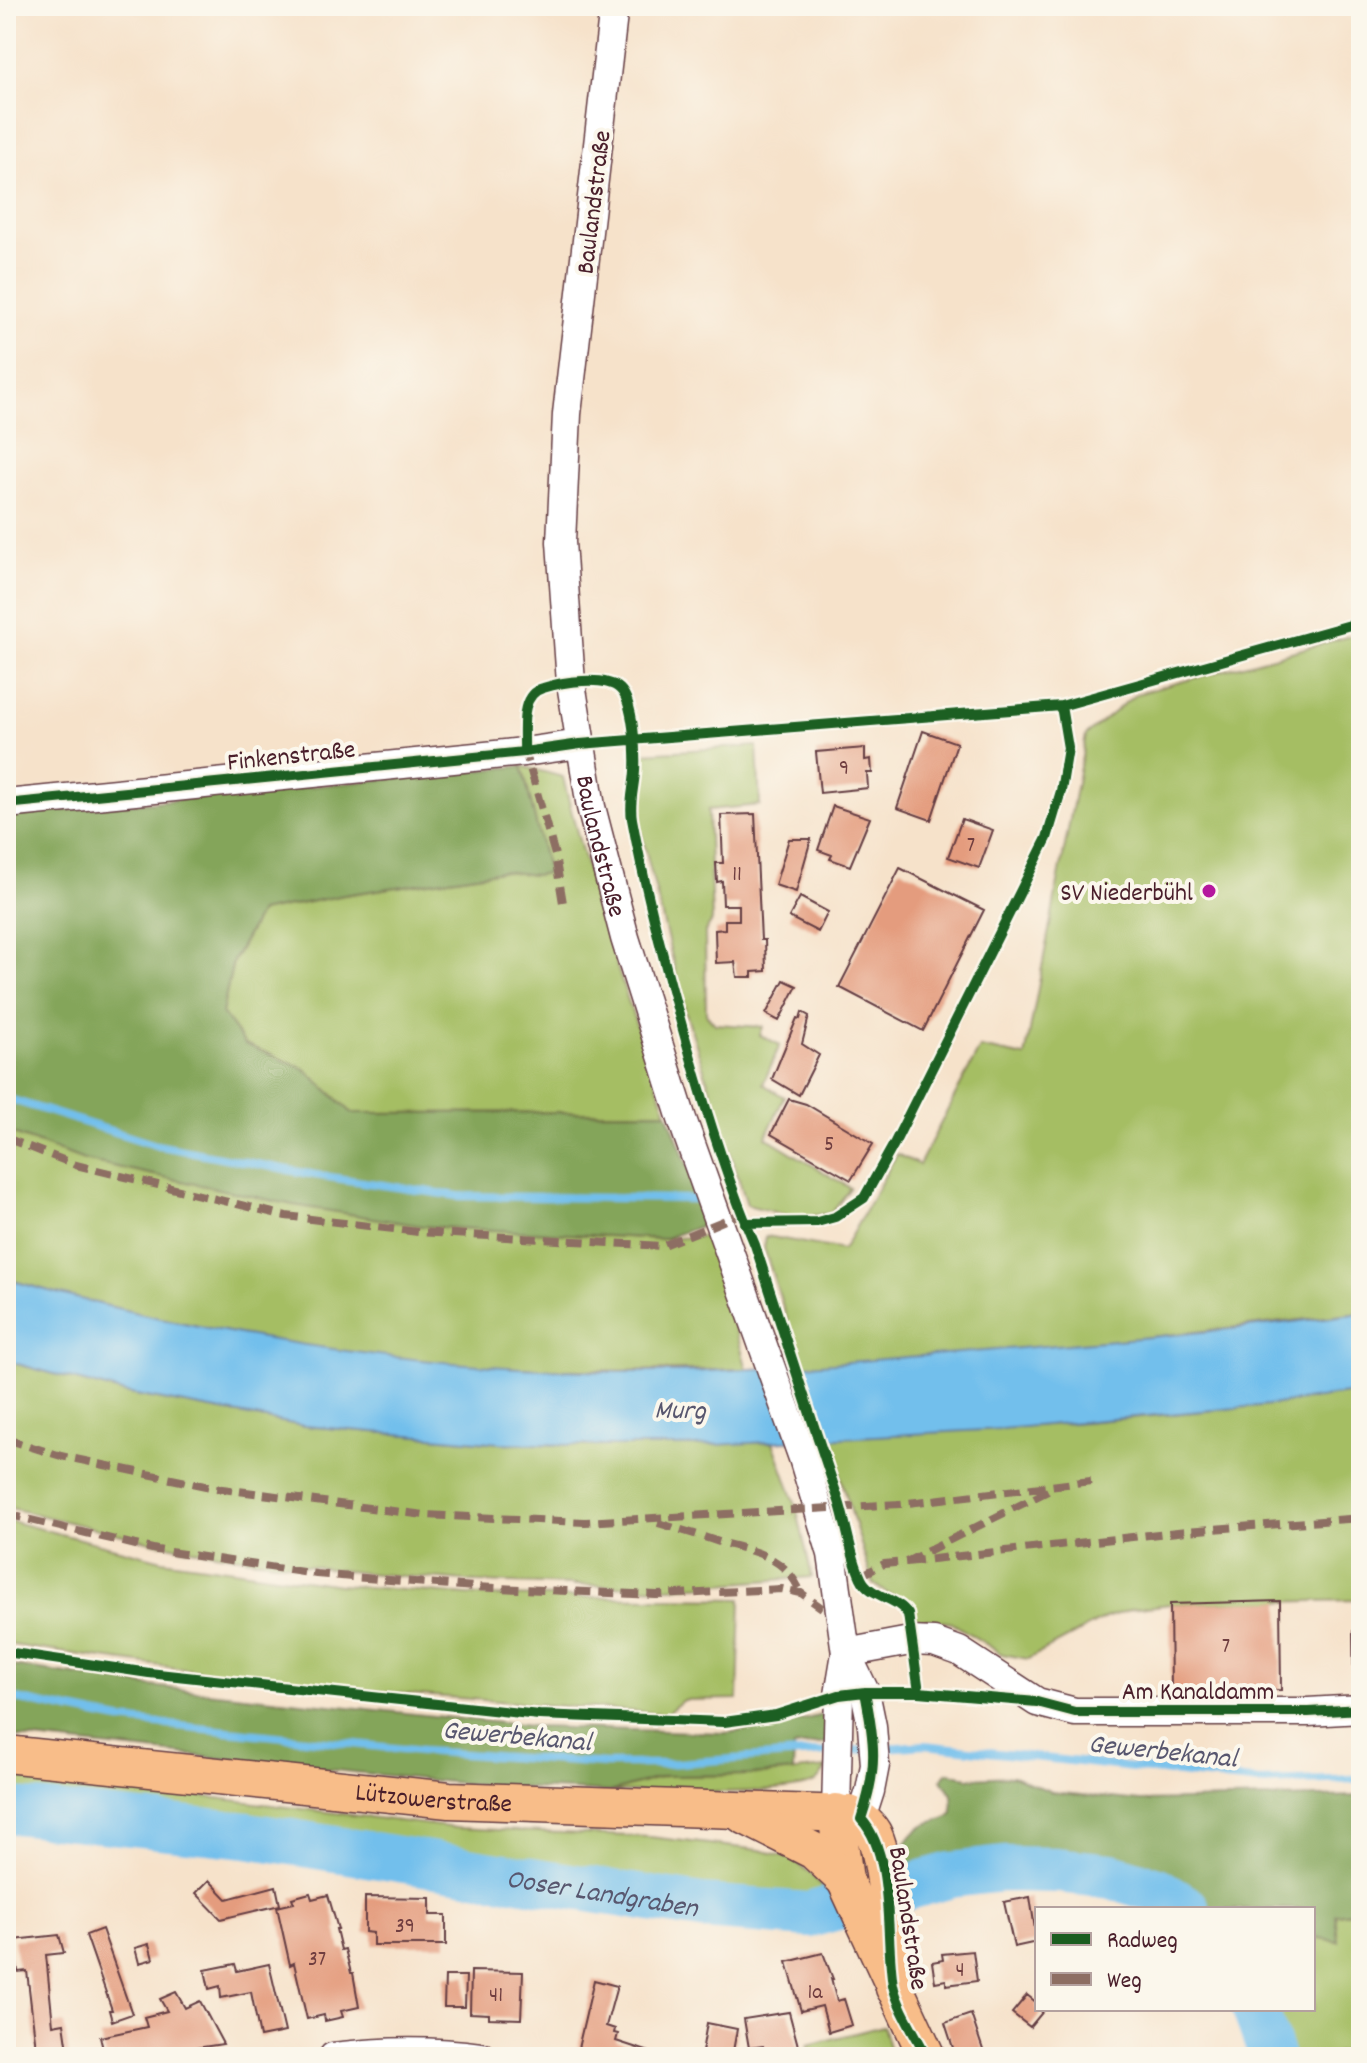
<svg xmlns="http://www.w3.org/2000/svg" width="1367" height="2063" font-family="Dekko,sans-serif">
  <rect width="100%" height="100%" fill="#fbf7ec"/>
  <filter id="ink" filterUnits="userSpaceOnUse"><feTurbulence type="fractalNoise" baseFrequency=".0125" numOctaves="2"/><feDisplacementMap in="SourceGraphic" scale="16" xChannelSelector="R" yChannelSelector="G"/><feConvolveMatrix kernelMatrix="1 2 1 2 8 2 1 2 1" color-interpolation-filters="sRGB"/></filter>
  <filter id="wash" filterUnits="userSpaceOnUse"><feTurbulence type="fractalNoise" baseFrequency=".006" numOctaves="4" result="noise"/><feDisplacementMap in="SourceGraphic" scale="32" xChannelSelector="R" yChannelSelector="G"/><feGaussianBlur stdDeviation="1.8" result="paint"/><feColorMatrix in="noise" values="0 0 0 0 0 0 0 0 0 0 0 0 0 0 0 0 0 1.4 0 .05"/><feComposite in="paint" operator="in"/></filter>
  <g filter="url(#wash)">
    <rect width="100%" height="100%" fill="#f6e2ca"/>
    <path fill="#a5be64" stroke="#786e48" stroke-width="2" d="M1361,633V1313L1116,1341L802,1366L764,1248L766,1236L843,1250L897,1154L919,1165L980,1048L1025,1057L1086,735L1136,694Z
      M757,746L760,805L708,810L712,921L705,932L706,1014L715,1024L763,1027L760,1035L780,1045L763,1084L784,1097L766,1137L850,1188L832,1213L797,1218L747,1205L685,1010L636,811L643,753Z
      M522,766L563,777C590,891 627,1001 667,1112L352,1113L305,1069L245,1044L222,1013L233,962L260,912L344,895L502,871L534,875L548,873Z
      M6,1131L84,1160L423,1226L662,1239L708,1236L747,1369C663,1371 580,1372 497,1367C336,1357 161,1324 6,1279Z
      M6,1361L125,1393L304,1426L501,1443L607,1446L773,1442L796,1506L812,1577L669,1588L477,1582L364,1573L251,1559L155,1543L6,1507Z
      M1361,1392V1600L1170,1604L1132,1609L1105,1618L1028,1659L1002,1654L952,1623L926,1619L918,1621L903,1599L887,1593L873,1584L829,1438C1007,1429 1184,1417 1361,1392Z
      M6,1520L162,1560L340,1585L480,1596L741,1599L738,1699L683,1700L666,1714C559,1705 451,1699 344,1688C231,1676 119,1661 6,1644Z
      M827,1768C823,1772 819,1779 815,1782C792,1797 645,1791 610,1792L665,1776L753,1775Z
      M6,1777L168,1792L456,1828L650,1837L760,1850L791,1858L810,1873L830,1895L843,1922L776,1930L738,1927L488,1890L312,1857L6,1831Z
      M1361,1911V2047L1317,2057H1285L1267,2009H1313V1937L1338,1941L1335,1914Z
      M883,2026L892,2057H810L808,2045Z"/>
    <path fill="#84a55a" stroke="#676242" stroke-width="2" d="M522,766L548,873L534,875L502,871L344,895L260,912L233,961L222,1013L245,1044L305,1069L352,1113L667,1112L710,1223L663,1239L423,1226L293,1205L84,1160L6,1131V816Z
      M6,1665L149,1686L540,1727L725,1733L778,1726L830,1713L829,1743L794,1747L793,1771L753,1775L665,1776L610,1792L488,1786L6,1736Z
      M948,1772L969,1778L1013,1776L1052,1792L1140,1801L1361,1796V1911L1335,1914L1338,1941L1313,1937V1909H1213L1180,1888L1143,1874L1086,1862L1025,1859L979,1860L945,1867L908,1880L904,1845C911,1836 918,1827 929,1823C941,1818 942,1823 953,1813L952,1795L942,1779Z"/>
    <path fill="#72bfec" stroke="#5e6f8c" stroke-width="2" d="M6,1279C211,1338 423,1370 636,1372C744,1373 851,1361 958,1353C1093,1342 1227,1332 1361,1313V1392L1270,1405L1002,1429L697,1446H607L501,1443L304,1426L125,1393L6,1361Z"/>
    <g fill="none" stroke-linecap="round" stroke-linejoin="round">
      <path stroke="#72bfec" stroke-width="8" d="M6,1098L156,1145L315,1175L458,1196L693,1199
        M6,1697L120,1720L422,1751L606,1764H665L925,1745L1260,1782L1361,1779"/>
      <g stroke="#72bfec" stroke-width="46">
        <path id="s1" d="M6,1810L247,1835L701,1907L809,1915L951,1875L1004,1869L1056,1870L1111,1876L1157,1890L1187,1909"/>
        <path d="M1255,2009L1272,2057"/>
      </g>
    </g>
    <g id="blocks">
      <path fill="#e49c7e" d="M923,731L957,743L931,820L897,808Z
        M865,748V760L871,759L872,773H867L868,788L820,793L816,752Z
        M833,806L870,818L850,866L830,859L832,855L818,850Z
        M755,814L761,940H765L766,971L752,972V977H737L735,962L716,963L715,930L725,929V920H739V905H723L722,881L717,882L716,863H723L721,815Z
        M962,819L993,830L979,868L948,857Z
        M789,839H811L796,892L775,885Z
        M900,868L984,910L923,1031L839,987Z
        M800,897L828,912L818,932L789,917Z
        M784,980L797,986L779,1021L766,1014Z
        M802,1012L809,1016L802,1044L819,1055L799,1095L772,1079L797,1018L800,1019Z
        M789,1099L806,1104L873,1144L851,1180L771,1134Z
        M1280,1601L1281,1690L1171,1692L1170,1604Z
        M1353,1631H1361V1692L1354,1693Z
        M209,1880L227,1899L276,1886L280,1905L221,1919L196,1893Z
        M310,1893L312,1899L328,1895L338,1929H336L341,1950L345,1949L351,1973H353L359,2007L341,2011L343,2017L325,2021L324,2015L307,2019L294,1963L290,1965L277,1907L294,1903L292,1898Z
        M365,1897L430,1898V1915H446V1945H373V1933L365,1932Z
        M1030,1897L1037,1942L1014,1947L1004,1902Z
        M102,1929L132,2014L112,2021L109,2010H112L86,1935Z
        M59,1935L64,1953L46,1955L53,2025L64,2023L69,2057H37L27,1971L18,1972L14,1940Z
        M149,1944L153,1959L139,1963L135,1948Z
        M973,1951L977,1981L946,1985V1980L935,1982L932,1962L943,1960L942,1954Z
        M823,1953L833,1979H831L837,2001L844,1999L852,2025L829,2032L822,2006L801,2011L787,1962Z
        M235,1964L237,1971L269,1964L285,2032L260,2037L251,1992L221,1998L220,1986L209,1989L205,1970Z
        M471,1971L523,1972L521,2019L489,2018V2014L470,2013Z
        M445,1976H466L465,2007H444Z
        M594,1980L617,1986L606,2026L615,2029L614,2033L618,2034L616,2041L665,2057H612L613,2052L608,2051L606,2057H576Z
        M176,1992L185,2008L200,2001L223,2044L135,2057H105L100,2037L147,2027L144,2017L167,2011L160,1999Z
        M1027,1995L1037,2003V2009H1045L1030,2027L1012,2013Z
        M789,2012L801,2057H768L763,2046L749,2048L744,2019Z
        M971,2014L984,2053L973,2057H956L945,2023Z
        M707,2023L737,2029L732,2057H697L702,2052Z"/>
    </g>
  </g>
  <g filter="url(#ink)">
    <use href="#blocks" fill-opacity="0" stroke="#643c43" stroke-width="2"/>
    <g fill="none" stroke-linecap="round" stroke-linejoin="round">
      <defs>
        <g id="minor">
          <path id="s2" d="M614,6L567,414L561,542L571,683L591,807L625,938L682,1119L803,1458L832,1554L846,1653L865,1692L872,1726L875,1765L870,1791L861,1819"/>
          <path d="M6,804L524,752L580,744"/>
          <path d="M846,1653L910,1641L934,1642L959,1651L1037,1702L1075,1712H1308L1361,1709"/>
          <path d="M836,1812L839,1695L846,1653"/>
          <path d="M333,2057C382,2051 432,2050 482,2057"/>
        </g>
        <g id="major">
          <path id="s3" d="M6,1754L449,1800L849,1814C860,1818 867,1823 873,1833C889,1863 890,1951 894,1988"/>
          <path d="M836,1812L845,1880L927,2057"/>
          <path d="M743,1815L814,1851L845,1880"/>
        </g>
      </defs>
      <use href="#minor" stroke="#643c43" stroke-width="31"/>
      <use href="#major" stroke="#643c43" stroke-width="39"/>
      <use href="#minor" stroke="#fff" stroke-width="28"/>
      <use href="#major" stroke="#f8bd89" stroke-width="36"/>
      <path stroke="#8d6e63" stroke-width="8" stroke-dasharray="16 8" stroke-linecap="butt" d="M524,747L555,855L564,909
        M6,1138L76,1165L286,1216L418,1232L662,1246L740,1214L744,1220
        M6,1439L61,1456L215,1488L424,1515L585,1522L900,1504L1091,1481
        M6,1514L157,1550L316,1574L475,1587L656,1595L782,1589L801,1593L822,1608
        M658,1523C678,1529 699,1535 719,1542C755,1552 785,1555 801,1593
        M906,1562L1186,1531L1361,1518
        M860,1576L884,1564L906,1562L1048,1491"/>
      <defs>
        <path id="cycleway" d="M524,752C525,731 518,695 543,688C561,682 605,675 620,689C634,702 636,753 635,771C634,789 629,802 632,819C646,895 666,970 687,1044C706,1112 727,1180 755,1245C783,1331 810,1416 839,1501C847,1526 850,1555 861,1578C870,1598 896,1596 908,1614L919,1692
          M6,804L524,752L580,744L1061,706L1361,622
          M745,1223L817,1222L835,1217L864,1198L894,1144L1047,838L1061,791L1068,748L1061,706
          M6,1652L149,1673L539,1715L724,1722L776,1715L839,1695L865,1692H919L1037,1702L1075,1712H1308L1361,1709
          M865,1692C875,1743 878,1769 861,1819C895,1855 885,1937 893,1985C897,2006 917,2037 927,2057"/>
      </defs>
      <use href="#cycleway" stroke="#fbf7ec" stroke-width="15"/>
      <use href="#cycleway" stroke="#1b5e20" stroke-width="10"/>
    </g>
  </g>
  <circle fill="#b5179e" stroke="#fbf7ec" stroke-width="3" cx="1209" cy="891" r="8"/>
  <g text-anchor="middle" stroke-width="8" stroke-linejoin="round" paint-order="stroke">
    <g font-size="22" fill="#703e40">
      <text x="844" y="774">9</text>
      <text x="971" y="851">7</text>
      <text x="737" y="880">11</text>
      <text x="829" y="1150">5</text>
      <text x="1226" y="1652">7</text>
      <text x="405" y="1932">39</text>
      <text x="317" y="1965">37</text>
      <text x="960" y="1976">4</text>
      <text x="815" y="1998">1a</text>
      <text x="496" y="2001">41</text>
    </g>
    <g font-size="26" fill="#4a1f2b" stroke="#fbf7ec">
      <text transform="translate(592 202) rotate(-83)" y="9">Baulandstraße</text>
      <text transform="translate(291 754) rotate(-6)" y="9">Finkenstraße</text>
      <text dy="9" stroke="none"><textPath href="#s2" startOffset="846">Baulandstraße</textPath></text>
      <text x="1198" y="1699">Am Kanaldamm</text>
      <text dy="9" stroke="none"><textPath href="#s3" startOffset="430">Lützowerstraße</textPath></text>
      <text transform="translate(910 1918) rotate(81)" y="9">Baulandstraße</text>
    </g>
    <g font-size="26" fill="#4a1f2b" stroke="#fbf7ec" text-anchor="end">
      <text x="1193" y="900">SV Niederbühl</text>
    </g>
    <g font-size="28" font-style="italic" fill="#58576f" stroke="#fbf7ec">
      <text transform="translate(680 1408) rotate(1)" y="10">Murg</text>
      <text transform="translate(517 1734) rotate(5)" y="10">Gewerbekanal</text>
      <text transform="translate(1163 1749) rotate(6)" y="10">Gewerbekanal</text>
      <text dy="10" stroke="none"><textPath href="#s1" startOffset="602">Ooser Landgraben</textPath></text>
    </g>
  </g>
  <rect width="1367" height="2063" fill="none" stroke="#fbf7ec" stroke-width="32"/>
  <rect x="1035" y="1907" width="280" height="104" fill="#fbf7ec" stroke="#b4a19f" stroke-width="2"/>
  <rect x="1051" y="1933" width="40" height="12" fill="#1b5e20" stroke="#b4a19f" stroke-width="2"/>
  <text x="1107" y="1947" font-size="24" fill="#4a1f2b">Radweg</text>
  <rect x="1051" y="1973" width="40" height="12" fill="#8d6e63" stroke="#b4a19f" stroke-width="2"/>
  <text x="1107" y="1987" font-size="24" fill="#4a1f2b">Weg</text>
</svg>
